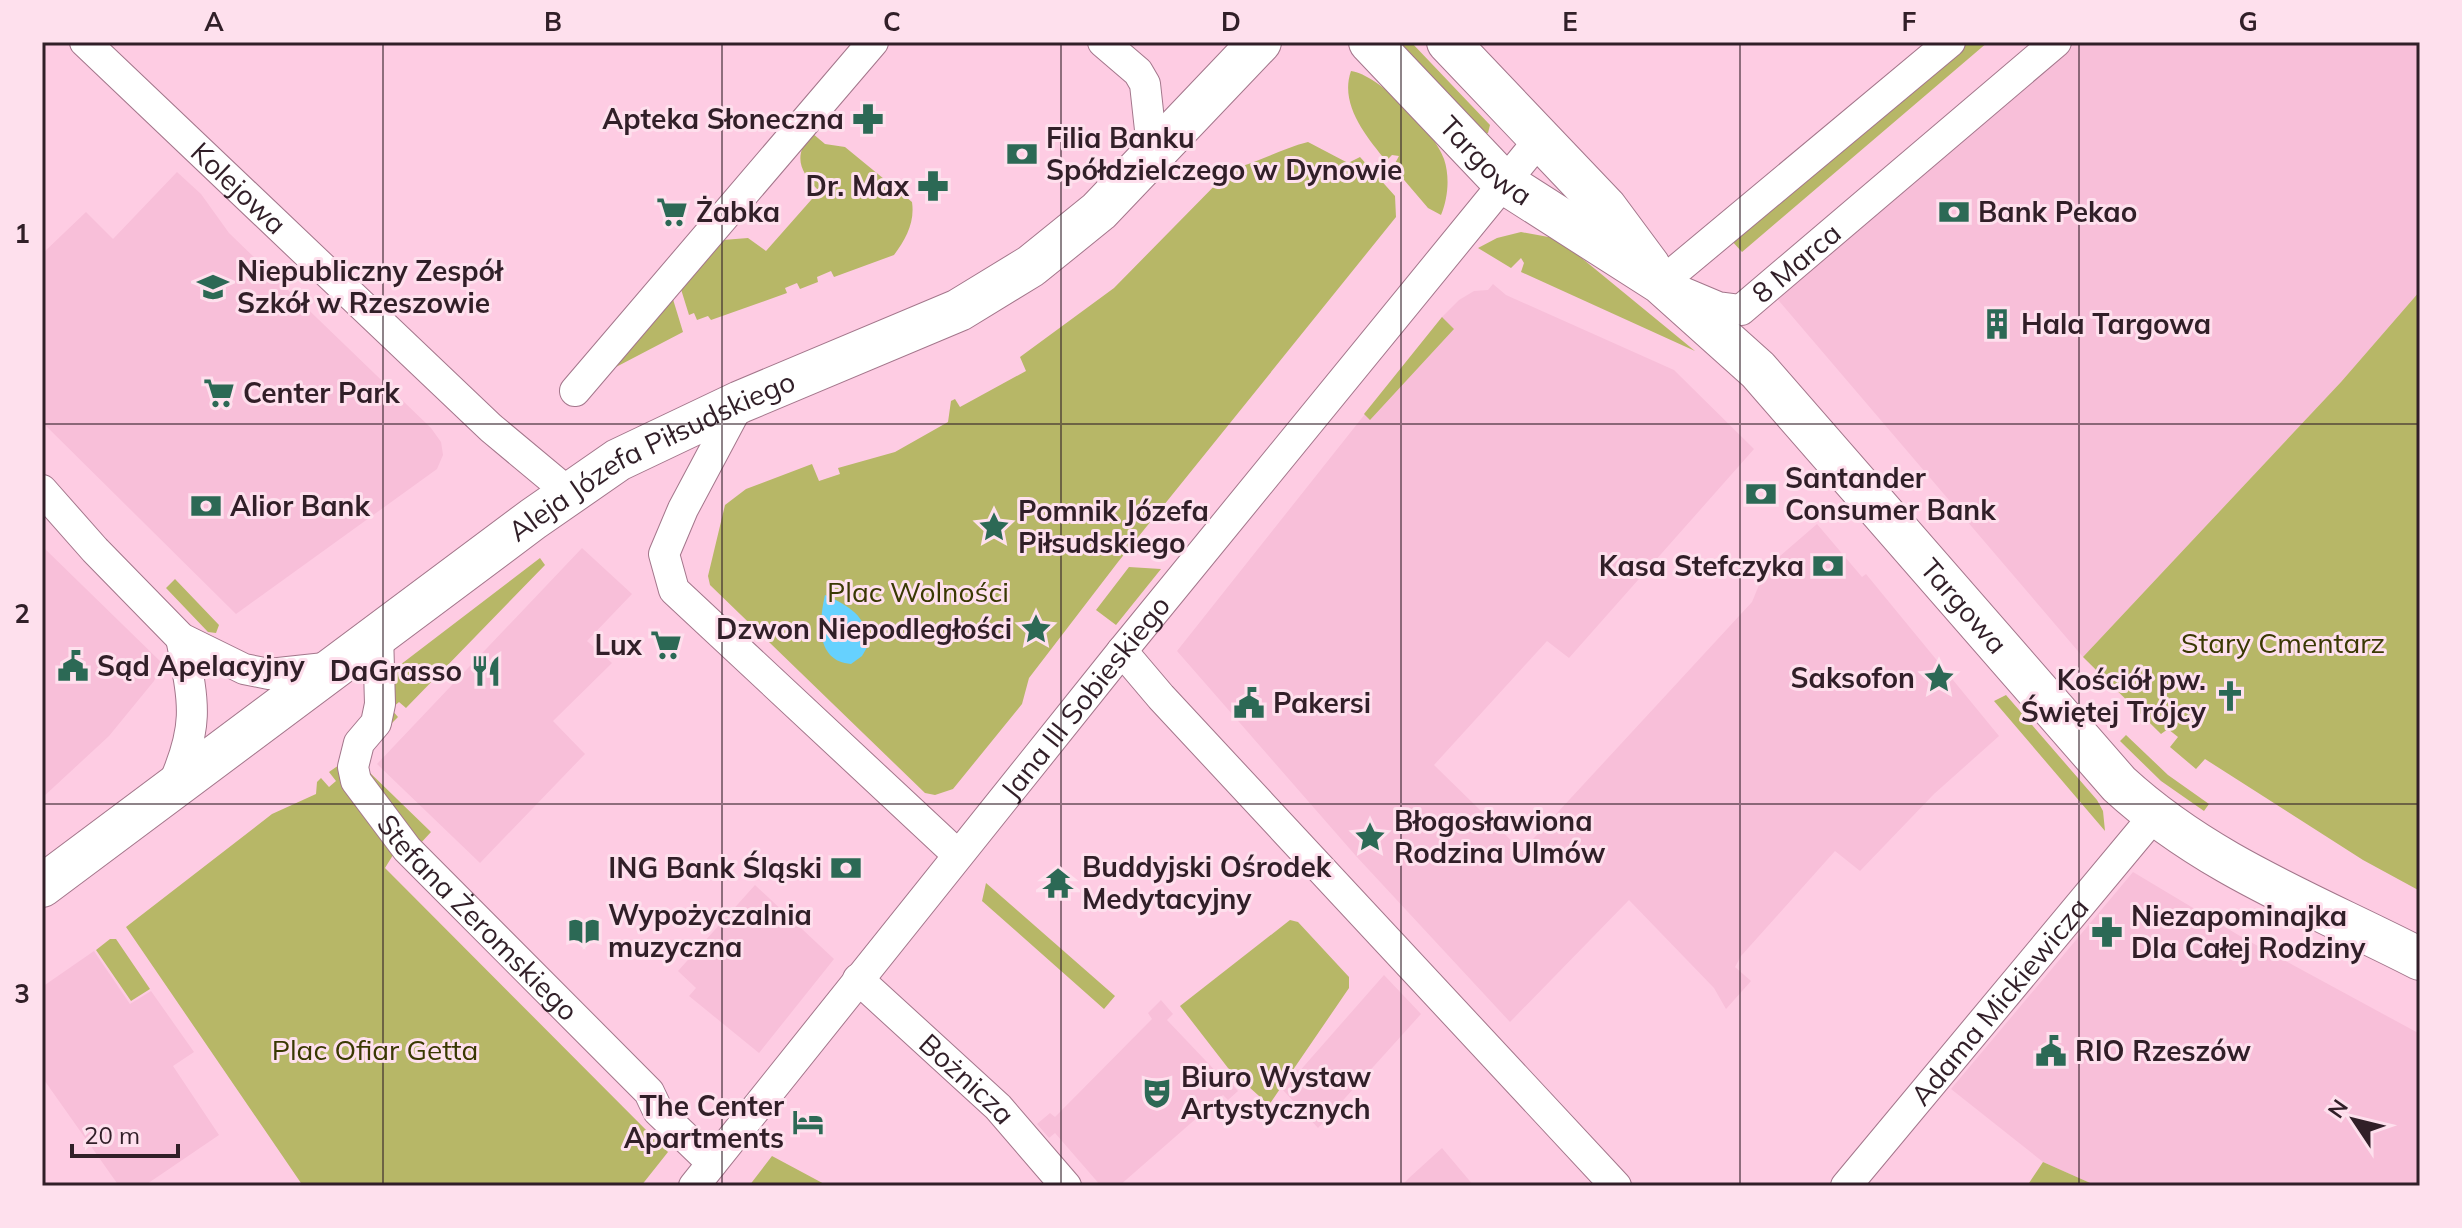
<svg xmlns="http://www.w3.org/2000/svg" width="2462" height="1228" font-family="Mulish,sans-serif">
  <rect width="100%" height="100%" fill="#fecce3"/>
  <path fill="#f8bfd9" d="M2040,42H2420V291L2341,382L2083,657L1762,281Z
    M177,172L201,194L229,233L431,428L441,442L443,455L437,469L236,614L42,422V254L86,212L113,239Z
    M1493,284L1506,295L1674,370L1754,449L1569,658L1547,641L1434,765L1522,851L1752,602L1766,568L1817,524L1862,577L1866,574L1999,736L1934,794L1860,871L1835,851L1741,956L1735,967L1751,981L1726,1009L1714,988L1629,900L1510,1022L1356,856L1177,651L1442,317L1459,300L1474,291L1488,290Z
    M42,546L162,663L154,681L109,736L42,798Z
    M582,548L632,594L587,641L612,663L553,721L585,754L480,863L377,764Z
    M2133,872L2245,939L2420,1034V1186H2097L2043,1162L1951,1089Z
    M755,885L834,959L759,1053L689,996L696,988L678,971Z
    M94,951L130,1004L151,991L194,1052L173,1066L219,1135L144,1186H119L42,1077V987Z
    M1384,975L1421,1014L1318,1128L1283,1090Z
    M1161,1000L1173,1014L1167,1020L1225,1081L1228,1080L1238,1091L1228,1100L1223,1095L1119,1186H1101L1055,1133L1049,1138L1037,1124L1050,1113L1055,1117L1152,1019L1148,1013Z
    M1442,1148L1474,1186H1401L1409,1178Z"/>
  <path fill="#b7b767" d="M1396,42H1411L1490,125L1488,133L1485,134Z
    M1963,42H1988L1742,252L1731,240Z
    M1351,71C1378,74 1436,133 1444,159C1450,177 1448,198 1441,215L1428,208L1393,167L1399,156L1392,155L1386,161C1367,137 1339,105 1351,71Z
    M812,133L825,144L845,147L912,202C915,222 906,239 894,255L834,277L831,271L817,277L818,282L800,289L797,283L785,288L787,293L711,320L708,316L697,320L694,313L689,315L680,286L723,240L748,238L766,251L819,191C800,172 792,156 812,133Z
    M1308,142L1348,163L1360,157L1395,196L1396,217L1118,562L1029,678L1022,704L953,789L935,795L925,793L710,585L708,576L725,505L746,489L812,464L819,481L840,474L838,468L895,452L948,422L951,401L955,399L960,407L1026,371L1020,357L1114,288L1231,169C1258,163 1280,149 1308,142Z
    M1521,232L1554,238L1567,246L1695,351L1521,272L1524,263L1521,258L1511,268L1478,248L1497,238Z
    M2420,291V891L2363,860L2205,759L2196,769L2170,747L2178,737L2168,729L2161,734L2083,657L2341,382Z
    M672,296L683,332L616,367L611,366Z
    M1442,317L1454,329L1370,420L1364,414Z
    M540,558L545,565L406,708L399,702L391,709L398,717L387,728L392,678L400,665Z
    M1129,567L1161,569L1116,625L1096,610Z
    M175,579L219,625L216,633L208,632L166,588Z
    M2006,695L2097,800L2103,811L2105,831L1994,701Z
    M2126,735L2168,775L2209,804L2204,811L2161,781L2120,741Z
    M339,765L393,855L385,868L668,1152L641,1186H303L126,927L272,814L316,794L317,782L321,778L329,787L336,781L329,772Z
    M363,766L431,832L418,846Z
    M986,883L1115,996L1104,1009L982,901Z
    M1290,920L1298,922L1349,977V988L1269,1105L1228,1068L1180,1006Z
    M110,939H116L150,989L131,1001L96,950Z
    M772,1156L828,1186H749Z
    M2043,1162L2097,1186H2027Z"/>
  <path fill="#66d1fe" d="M825,595C849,606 866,615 869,644L862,656L851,664C815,661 819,622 825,595Z"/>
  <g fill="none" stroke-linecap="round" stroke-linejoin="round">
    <defs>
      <g id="street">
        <path id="s1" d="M85,42L491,428L569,493"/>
        <path d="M1103,42L1138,72L1145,84L1153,157"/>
        <path id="s2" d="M1950,42L1661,283L1718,307L1741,310L2056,42"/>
        <path d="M575,391L873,42"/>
        <path d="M740,402L683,509L664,554L674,590L958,855"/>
        <path d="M42,490L95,550L181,638L244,669L269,674L334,667"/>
        <path id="s3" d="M378,634L380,704L376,723L359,743L353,767L356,781L407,849L649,1092L658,1111L712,1163"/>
        <path d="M1122,651L1161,697L1616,1186"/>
        <path d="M172,787C200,725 194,703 181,638"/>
        <path id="s4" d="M858,979L998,1107L1066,1186"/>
        <path id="s5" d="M694,1186L1122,651L1540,139"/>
        <path id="s6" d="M1846,1186L2154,816"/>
      </g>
      <g id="secondary">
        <path id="s7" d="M1370,42L1503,182L1661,283L1758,370L2119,784C2207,865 2315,905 2420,959"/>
        <path d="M1448,42L1606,208L1649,266"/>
        <path id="s8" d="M42,886L533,519L618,460L740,402L959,310L1031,266L1099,211L1260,42"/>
      </g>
    </defs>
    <use href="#street" stroke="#a3768b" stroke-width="32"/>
    <use href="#secondary" stroke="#a3768b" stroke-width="44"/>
    <use href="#street" stroke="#fff" stroke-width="30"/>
    <use href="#secondary" stroke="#fff" stroke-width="42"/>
  </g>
  <path fill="none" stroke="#311f28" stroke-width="2" stroke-opacity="0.55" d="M383,42V1186M722,42V1186M1061,42V1186M1401,42V1186M1740,42V1186M2079,42V1186M42,424H2420M42,804H2420"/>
  <defs>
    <symbol id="pharmacy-bare" viewBox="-9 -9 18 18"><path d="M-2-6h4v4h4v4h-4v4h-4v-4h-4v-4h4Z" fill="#2c6955" stroke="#fee0ed" stroke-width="2.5" paint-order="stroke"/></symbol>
    <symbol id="bank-bare" viewBox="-9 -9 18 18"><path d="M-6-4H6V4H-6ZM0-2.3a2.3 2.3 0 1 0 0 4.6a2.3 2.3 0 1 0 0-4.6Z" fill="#2c6955" stroke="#fee0ed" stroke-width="2.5" paint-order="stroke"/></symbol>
    <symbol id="supermarket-bare" viewBox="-9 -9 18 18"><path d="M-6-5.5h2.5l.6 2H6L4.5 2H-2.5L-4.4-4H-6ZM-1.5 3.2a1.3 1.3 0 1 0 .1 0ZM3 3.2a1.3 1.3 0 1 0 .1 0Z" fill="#2c6955" stroke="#fee0ed" stroke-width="2.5" paint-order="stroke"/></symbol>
    <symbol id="university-bare" viewBox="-9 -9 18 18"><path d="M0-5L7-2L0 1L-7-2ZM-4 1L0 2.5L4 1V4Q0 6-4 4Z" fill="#2c6955" stroke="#fee0ed" stroke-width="2.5" paint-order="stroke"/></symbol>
    <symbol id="building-bare" viewBox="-9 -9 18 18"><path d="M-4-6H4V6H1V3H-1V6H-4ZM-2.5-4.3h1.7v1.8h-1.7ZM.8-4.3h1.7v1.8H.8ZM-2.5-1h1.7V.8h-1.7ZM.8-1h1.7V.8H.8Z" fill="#2c6955" stroke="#fee0ed" stroke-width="2.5" paint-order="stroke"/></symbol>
    <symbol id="sight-bare" viewBox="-9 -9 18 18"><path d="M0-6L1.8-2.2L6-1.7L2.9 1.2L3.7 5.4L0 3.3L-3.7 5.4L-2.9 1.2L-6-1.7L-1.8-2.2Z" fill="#2c6955" stroke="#fee0ed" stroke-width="2.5" paint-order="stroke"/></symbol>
    <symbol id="civic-bare" viewBox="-9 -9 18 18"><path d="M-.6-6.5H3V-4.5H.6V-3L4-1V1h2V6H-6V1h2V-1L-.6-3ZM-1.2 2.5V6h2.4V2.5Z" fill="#2c6955" stroke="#fee0ed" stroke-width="2.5" paint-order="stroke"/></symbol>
    <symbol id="restaurant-bare" viewBox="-9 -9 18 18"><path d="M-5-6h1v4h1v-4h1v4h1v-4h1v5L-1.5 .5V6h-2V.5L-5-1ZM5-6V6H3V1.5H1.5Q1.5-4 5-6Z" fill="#2c6955" stroke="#fee0ed" stroke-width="2.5" paint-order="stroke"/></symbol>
    <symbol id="church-bare" viewBox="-9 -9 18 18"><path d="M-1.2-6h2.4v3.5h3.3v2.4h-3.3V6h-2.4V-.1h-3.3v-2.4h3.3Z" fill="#2c6955" stroke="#fee0ed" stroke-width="2.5" paint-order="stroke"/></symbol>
    <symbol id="temple-bare" viewBox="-9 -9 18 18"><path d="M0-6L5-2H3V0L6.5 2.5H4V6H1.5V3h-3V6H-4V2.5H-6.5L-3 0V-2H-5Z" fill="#2c6955" stroke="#fee0ed" stroke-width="2.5" paint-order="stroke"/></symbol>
    <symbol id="library-bare" viewBox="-9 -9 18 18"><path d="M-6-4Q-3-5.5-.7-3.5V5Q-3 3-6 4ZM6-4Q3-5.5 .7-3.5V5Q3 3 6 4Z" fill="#2c6955" stroke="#fee0ed" stroke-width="2.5" paint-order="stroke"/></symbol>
    <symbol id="theatre-bare" viewBox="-9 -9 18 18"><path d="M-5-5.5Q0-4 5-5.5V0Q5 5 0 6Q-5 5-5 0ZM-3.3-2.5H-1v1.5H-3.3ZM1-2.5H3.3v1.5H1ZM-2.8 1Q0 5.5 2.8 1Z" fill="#2c6955" stroke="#fee0ed" stroke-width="2.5" paint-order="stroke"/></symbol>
    <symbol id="hotel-bare" viewBox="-9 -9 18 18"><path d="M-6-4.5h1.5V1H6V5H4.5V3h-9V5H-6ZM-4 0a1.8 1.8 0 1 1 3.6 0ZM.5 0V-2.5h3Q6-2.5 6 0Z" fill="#2c6955" stroke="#fee0ed" stroke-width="2.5" paint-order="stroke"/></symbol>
  </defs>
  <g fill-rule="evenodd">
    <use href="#pharmacy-bare" x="846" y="97" width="44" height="44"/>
    <use href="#bank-bare" x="1000" y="132" width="44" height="44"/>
    <use href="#pharmacy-bare" x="911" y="164" width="44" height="44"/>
    <use href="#supermarket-bare" x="650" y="190" width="44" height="44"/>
    <use href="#bank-bare" x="1932" y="190" width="44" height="44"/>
    <use href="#university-bare" x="191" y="265" width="44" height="44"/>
    <use href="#building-bare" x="1975" y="302" width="44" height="44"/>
    <use href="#supermarket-bare" x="197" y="371" width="44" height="44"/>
    <use href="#bank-bare" x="1739" y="472" width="44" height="44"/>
    <use href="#bank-bare" x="184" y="484" width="44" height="44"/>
    <use href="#sight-bare" x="972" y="505" width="44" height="44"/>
    <use href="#bank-bare" x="1806" y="544" width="44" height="44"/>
    <use href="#sight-bare" x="1014" y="607" width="44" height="44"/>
    <use href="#supermarket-bare" x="644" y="623" width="44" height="44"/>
    <use href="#civic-bare" x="51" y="644" width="44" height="44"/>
    <use href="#restaurant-bare" x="464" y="649" width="44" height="44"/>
    <use href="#sight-bare" x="1917" y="656" width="44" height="44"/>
    <use href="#church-bare" x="2208" y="674" width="44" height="44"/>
    <use href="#civic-bare" x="1227" y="681" width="44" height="44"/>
    <use href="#sight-bare" x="1348" y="815" width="44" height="44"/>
    <use href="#bank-bare" x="824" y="846" width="44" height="44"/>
    <use href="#temple-bare" x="1036" y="861" width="44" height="44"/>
    <use href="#library-bare" x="562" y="909" width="44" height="44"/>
    <use href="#pharmacy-bare" x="2085" y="910" width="44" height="44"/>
    <use href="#civic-bare" x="2029" y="1029" width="44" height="44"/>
    <use href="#theatre-bare" x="1135" y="1071" width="44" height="44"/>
    <use href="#hotel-bare" x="786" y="1100" width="44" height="44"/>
  </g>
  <g text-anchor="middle" stroke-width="6" stroke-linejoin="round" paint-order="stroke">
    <g font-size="28" font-weight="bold" fill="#311f28" stroke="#fee0ed" text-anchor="start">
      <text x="844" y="129" text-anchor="end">Apteka Słoneczna</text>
      <text x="1046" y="148">Filia Banku<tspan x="1046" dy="32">Spółdzielczego w Dynowie</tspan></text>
      <text x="909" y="196" text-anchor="end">Dr. Max</text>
      <text x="696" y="222">Żabka</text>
      <text x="1978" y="222">Bank Pekao</text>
      <text x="237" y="281">Niepubliczny Zespół<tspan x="237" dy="32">Szkół w Rzeszowie</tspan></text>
      <text x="2021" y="334">Hala Targowa</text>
      <text x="243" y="403">Center Park</text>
      <text x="1785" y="488">Santander<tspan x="1785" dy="32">Consumer Bank</tspan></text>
      <text x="230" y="516">Alior Bank</text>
      <text x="1018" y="521">Pomnik Józefa<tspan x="1018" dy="32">Piłsudskiego</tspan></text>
      <text x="1804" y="576" text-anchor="end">Kasa Stefczyka</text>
      <text x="1012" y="639" text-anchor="end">Dzwon Niepodległości</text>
      <text x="642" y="655" text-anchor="end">Lux</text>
      <text x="97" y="676">Sąd Apelacyjny</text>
      <text x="462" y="681" text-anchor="end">DaGrasso</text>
      <text x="1915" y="688" text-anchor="end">Saksofon</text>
      <text x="2206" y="690" text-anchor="end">Kościół pw.<tspan x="2206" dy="32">Świętej Trójcy</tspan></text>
      <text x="1273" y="713">Pakersi</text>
      <text x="1394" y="831">Błogosławiona<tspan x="1394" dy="32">Rodzina Ulmów</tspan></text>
      <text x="1082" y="877">Buddyjski Ośrodek<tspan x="1082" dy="32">Medytacyjny</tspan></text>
      <text x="822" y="878" text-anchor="end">ING Bank Śląski</text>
      <text x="608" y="925">Wypożyczalnia<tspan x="608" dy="32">muzyczna</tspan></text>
      <text x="2131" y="926">Niezapominajka<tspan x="2131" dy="32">Dla Całej Rodziny</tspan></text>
      <text x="2075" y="1061">RIO Rzeszów</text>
      <text x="1181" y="1087">Biuro Wystaw<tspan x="1181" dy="32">Artystycznych</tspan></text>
      <text x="784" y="1116" text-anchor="end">The Center<tspan x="784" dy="32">Apartments</tspan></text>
    </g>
    <g font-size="28" fill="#311f28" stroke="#fee0ed">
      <text dy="10" stroke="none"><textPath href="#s7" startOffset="166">Targowa</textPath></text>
      <text dy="10" stroke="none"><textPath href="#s1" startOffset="212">Kolejowa</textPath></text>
      <text dy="10" stroke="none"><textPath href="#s2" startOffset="534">8 Marca</textPath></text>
      <text dy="10" stroke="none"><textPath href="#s8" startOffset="748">Aleja Józefa Piłsudskiego</textPath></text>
      <text dy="10" stroke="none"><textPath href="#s7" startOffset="824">Targowa</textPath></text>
      <text dy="10" stroke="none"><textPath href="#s5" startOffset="626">Jana III Sobieskiego</textPath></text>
      <text dy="10" stroke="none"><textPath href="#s3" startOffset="338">Stefana Żeromskiego</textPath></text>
      <text dy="10" stroke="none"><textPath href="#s6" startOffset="240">Adama Mickiewicza</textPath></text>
      <text dy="10" stroke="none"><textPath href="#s4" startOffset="148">Bożnicza</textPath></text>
    </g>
    <g font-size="28" fill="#393802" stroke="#fee0ed">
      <text x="918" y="602">Plac Wolności</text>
      <text x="2283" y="653">Stary Cmentarz</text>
      <text x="375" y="1060">Plac Ofiar Getta</text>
    </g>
  </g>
  <rect width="2462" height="1228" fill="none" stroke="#fee0ed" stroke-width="88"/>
  <g transform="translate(2354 1120) rotate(305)" stroke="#fee0ed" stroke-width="6" paint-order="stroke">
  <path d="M0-6L14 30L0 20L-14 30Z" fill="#311f28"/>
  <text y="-12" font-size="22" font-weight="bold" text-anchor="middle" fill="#311f28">N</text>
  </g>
  <path d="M72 1144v12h106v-12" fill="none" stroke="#311f28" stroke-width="4"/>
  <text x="84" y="1144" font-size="24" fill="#311f28" stroke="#fee0ed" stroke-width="6" paint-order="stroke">20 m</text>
  <rect x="44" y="44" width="2374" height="1140" fill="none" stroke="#311f28" stroke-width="3"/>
  <g font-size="26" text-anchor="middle" font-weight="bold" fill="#311f28">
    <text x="214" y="31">A</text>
    <text x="553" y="31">B</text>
    <text x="892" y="31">C</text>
    <text x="1231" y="31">D</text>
    <text x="1570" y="31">E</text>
    <text x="1909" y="31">F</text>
    <text x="2248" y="31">G</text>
    <text x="22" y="243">1</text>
    <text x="22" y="623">2</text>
    <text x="22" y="1003">3</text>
  </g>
</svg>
